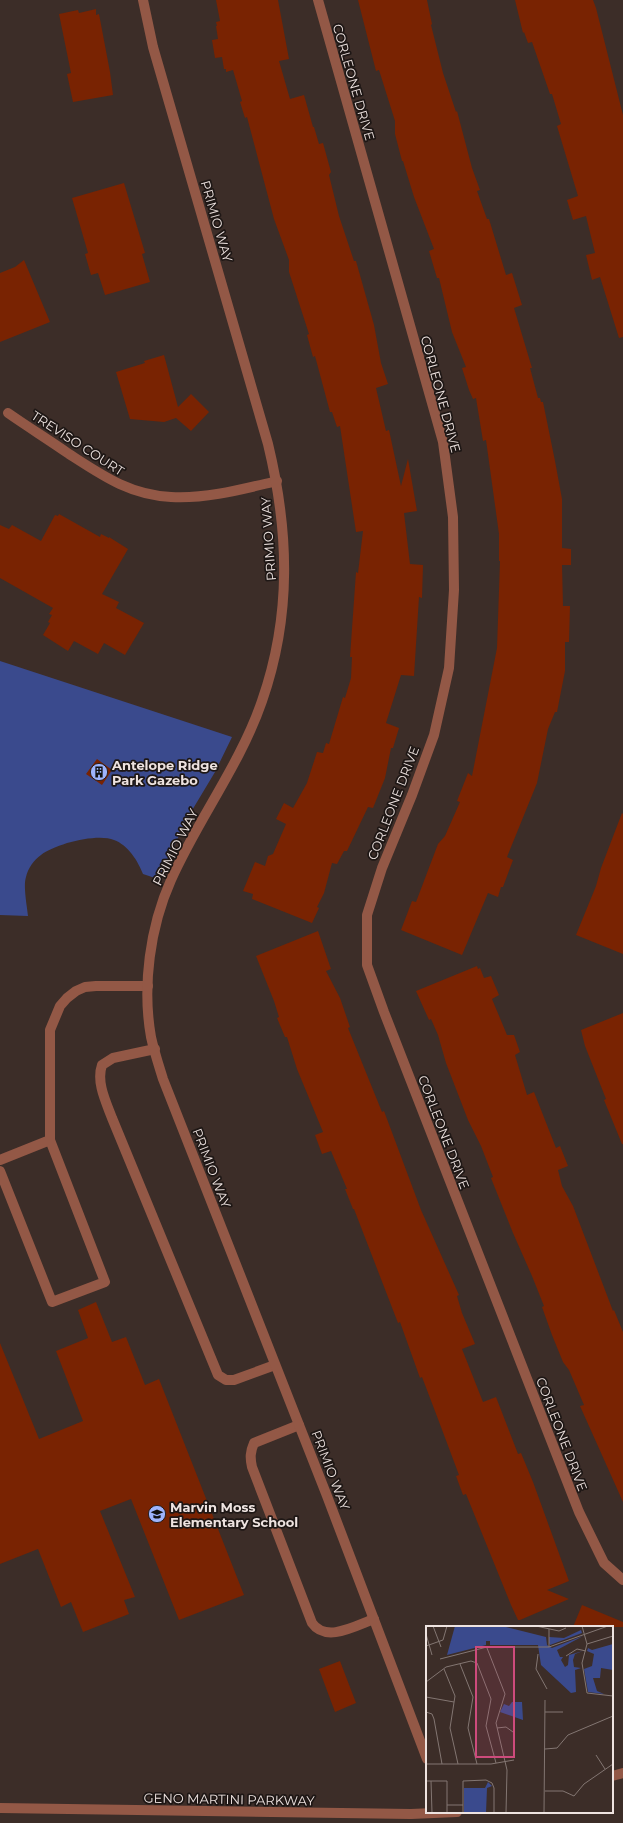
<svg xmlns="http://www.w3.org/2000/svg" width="623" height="1823" font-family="Montserrat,sans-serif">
  <rect width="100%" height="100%" fill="#3c2d28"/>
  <path fill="#3a4a8d" d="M0,661L232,737L215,772L188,817L158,879L143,874C138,861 128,845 114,840C97,833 55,844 41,855C34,860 28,868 26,877C23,886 27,906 28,916L0,915Z"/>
  <path fill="#792302" d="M216,0H278L289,59L279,61L290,99L304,95L313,127H314L319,144L323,143L331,172L329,175L339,216L354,261H356L374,325L381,363L388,384L376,388L386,431L389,430L401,486L408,459L417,511L404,513L410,564L423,565L422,598L419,597L414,676L401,675L386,723L399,728L393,748H391L385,778L373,808L368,807L347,851H344L337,864L332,863L324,893L317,907L319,908L312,923L252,899L253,894L243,891L255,862L265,866L268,856L273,854L286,824L276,819L284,803L293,808L307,783L317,752L323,753L326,743L329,744L343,697L345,698L351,678L352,657H350L356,572L358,573L363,531L356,532L340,426L337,427L332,412H330L315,356L313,357L307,335L309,334L289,272V260L274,219L247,117L245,118L240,102L242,101L233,70L226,72V69H224L222,57L215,58L212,40L218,39L216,26H217L216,22L220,21Z
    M358,0H427L432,24L431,25L443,73L456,112L457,111L472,168L480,190L477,191L487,219H489L506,275L512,273L522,305L514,308L532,368H530L538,398H540L541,402H543L555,461L562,499V548L571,549V565H562L563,606H570L569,642H565V671L557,712H555L548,729L537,783L507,857L513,860L503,887H501L498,897L488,893L462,955L401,930L412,901L416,902L438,844L445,836L460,802L457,801L468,773L472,776L497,648L500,561H499V534L486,440L483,441L476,398L473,399L469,390L462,368L466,367L452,332L439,278H437L429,251L434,249L414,197L403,161H402L395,134V121L379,70L376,71Z
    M515,0H593L596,8L623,115V337L619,338L600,277L592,280L586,255L595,253L586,216L573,220L567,200L578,196L557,126L561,124L552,94H550L532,42L528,43L524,32L523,33Z
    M96,9V15L99,14L110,72L113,95L73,102L67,74L71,73L59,14L78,10L79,13Z
    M124,183L145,253L142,254L150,282L105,295L98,273L91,275L85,254L88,253L72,198Z
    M24,260L50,322L0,342V273L15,267Z
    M164,355L178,407L191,394L209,412L191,431L176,418L164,422L130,419L116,372L145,363L144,361Z
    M59,514L100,537L101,534L109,538V537L128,549L102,594L119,602L116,608L144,623L125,655L104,643L98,654L74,641L68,651L43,635L50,623L48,622L52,615L49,614L53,608L0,578V525L9,529L12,525L41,541L55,515L58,516Z
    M97,759L112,770L102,785L86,774Z
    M622,813L623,814V954L576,935L596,886L601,868Z
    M318,931L331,969L326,971L340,998L350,1027L348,1028L382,1112L384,1111L421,1210L459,1295L457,1296L462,1313L475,1344L462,1349L483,1402L496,1397L518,1454L521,1453L533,1482L569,1581L547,1590L569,1599L520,1620H518L511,1605L466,1494L463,1495L456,1476L459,1475L438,1419L422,1377L420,1378L400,1322L398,1323L354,1209H353L345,1189H347L331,1151L322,1154L315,1135L323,1132L297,1069L287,1037H285L277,1018L279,1017L274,1001L256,956Z
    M477,966L478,969L480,968L484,978L491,976L499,995L492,999L507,1035H514L520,1052L515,1055L527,1095L534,1092L556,1148L560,1146L568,1166L558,1170L562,1186L573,1206L613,1311L614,1310L623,1332V1502L580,1406L584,1405L569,1370L563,1362L552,1335L542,1307L544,1306L532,1276L513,1233L491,1178L493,1177L481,1146L468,1120L446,1063L438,1035L431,1019L429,1020L416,991Z
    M623,1013V1144H622L604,1100L606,1099L585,1046L581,1030Z
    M96,1302L112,1342L126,1337L145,1385L159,1379L244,1595L179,1620L131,1499L100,1511L135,1597L124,1600L129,1614L83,1632L71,1602L61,1607L38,1549L0,1564V1343L39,1439L83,1421L56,1351L88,1338L78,1310Z
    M582,1605L623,1622V1627H573Z
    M340,1661L356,1703L335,1712L319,1669Z"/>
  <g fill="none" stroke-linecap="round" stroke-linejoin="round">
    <path stroke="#935846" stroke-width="10" d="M155,1049L113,1058L102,1065C96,1082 106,1102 112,1118L218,1375L226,1380H234L275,1365
      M0,1160L50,1140
      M0,1171L52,1302L105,1282L50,1140V1030L60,1006L67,998L76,991L85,987L96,986H148
      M299,1425L254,1443C250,1452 250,1458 252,1467L312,1623C326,1643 355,1626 374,1619"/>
    <path stroke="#935846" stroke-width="10" d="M318,0L443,442L453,517L454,590L449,668L434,735L412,795L382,868L367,915V965L384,1012L579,1512L604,1563L623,1580
      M8,413C28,427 49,440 69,454C103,476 130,495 171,497C207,499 243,489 277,481"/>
    <path stroke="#935846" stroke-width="10" d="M143,0L153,47L268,444C289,531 292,615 262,701C240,765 198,819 171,880C150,927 142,986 151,1037C154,1051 159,1066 163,1079L327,1496L427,1759
      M612,1776L623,1773
      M0,1808L411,1814L457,1812"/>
  </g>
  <defs>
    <symbol id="building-disc" viewBox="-11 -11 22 22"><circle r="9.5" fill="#9eb4fd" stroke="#1e1715"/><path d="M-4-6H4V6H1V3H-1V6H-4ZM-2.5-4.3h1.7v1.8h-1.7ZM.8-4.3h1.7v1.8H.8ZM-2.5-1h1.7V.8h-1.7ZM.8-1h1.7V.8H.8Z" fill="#111"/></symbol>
    <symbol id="school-disc" viewBox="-11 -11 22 22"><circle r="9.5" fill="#9eb4fd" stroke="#1e1715"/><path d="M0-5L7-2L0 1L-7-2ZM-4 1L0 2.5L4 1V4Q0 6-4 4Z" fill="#111"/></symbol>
  </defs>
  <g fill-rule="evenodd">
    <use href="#building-disc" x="89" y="762" width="20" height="20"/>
    <use href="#school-disc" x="147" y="1504" width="20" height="20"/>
  </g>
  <g text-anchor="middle" stroke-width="3.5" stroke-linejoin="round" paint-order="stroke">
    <g font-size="13" fill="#eee3e0" stroke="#1e1715">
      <text transform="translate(354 82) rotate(74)" y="5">CORLEONE DRIVE</text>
      <text transform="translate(217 221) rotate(74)" y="5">PRIMIO WAY</text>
      <text transform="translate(441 394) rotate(75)" y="5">CORLEONE DRIVE</text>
      <text transform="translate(78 443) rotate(33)" y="5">TREVISO COURT</text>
      <text transform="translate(268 539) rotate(-94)" y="5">PRIMIO WAY</text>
      <text transform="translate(393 803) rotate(-69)" y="5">CORLEONE DRIVE</text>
      <text transform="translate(175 847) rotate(-63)" y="5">PRIMIO WAY</text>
      <text transform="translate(444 1132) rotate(69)" y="5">CORLEONE DRIVE</text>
      <text transform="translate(212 1168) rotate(69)" y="5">PRIMIO WAY</text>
      <text transform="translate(562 1434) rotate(69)" y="5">CORLEONE DRIVE</text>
      <text transform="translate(331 1470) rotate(69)" y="5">PRIMIO WAY</text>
      <text transform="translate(229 1799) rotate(1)" y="5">GENO MARTINI PARKWAY</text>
    </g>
    <g font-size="13" font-weight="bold" fill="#eee3e0" stroke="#1e1715" text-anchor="start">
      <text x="112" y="770">Antelope Ridge<tspan x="112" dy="15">Park Gazebo</tspan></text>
      <text x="170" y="1512">Marvin Moss<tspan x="170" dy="15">Elementary School</tspan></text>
    </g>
  </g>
  <g transform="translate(426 1626)">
    <rect width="187" height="187" fill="#3c2d28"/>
    <path d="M29,0H76L120,11L121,19L126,22L157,10L131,24L134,31H137L135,34L139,41L142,39L143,29L157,25L149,28L147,34L148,41L155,42L149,44L150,66L145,67L115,39L112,19H64V15H60V19L21,29ZM155,4L156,7L124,19L123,17V11L138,12ZM187,18V44L175,42L174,52H167L171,65L178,68L162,66L158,43L166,40L168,28L161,25L162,22L166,24ZM86,76H96L97,94L74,86L78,78L83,80ZM62,156L66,160L61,162L60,187H38V162H59Z" fill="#3a4a8d"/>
    <path fill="none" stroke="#837672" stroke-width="1" d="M7,0L15,21M110,0L133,5L140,2M156,0L161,18L156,37L161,67M0,8L6,29M161,18L187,10M0,20L17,14L21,0M123,21V3M61,22L79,68L70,97L81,144L80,187M112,28L110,43L121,63M140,30L151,23L160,25M14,33L61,21H123L182,0M34,38L47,71L42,102L51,138M18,43L29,70L24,102L32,138M0,56L20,41L45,35L51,37L65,73L60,100L70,137M161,67L187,70M0,71L28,76M0,86L6,88L8,93L16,138M119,86H137M71,102L80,101L87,106M119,123L131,122L142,109L187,90M170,129L179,143M0,138H65L88,134M0,155H21V187M5,155L6,187M37,155L60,154L66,157L68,162V187M119,165H137L148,170L158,158L187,138M21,179H37M37,187V155M118,187L119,74"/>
    <path fill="#cd4b7c" fill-opacity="0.15" stroke="#cd4b7c" stroke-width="2" d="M50,21H88V131H50Z"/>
    <rect width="187" height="187" fill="none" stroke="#eee3e0" stroke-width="2"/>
  </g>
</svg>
